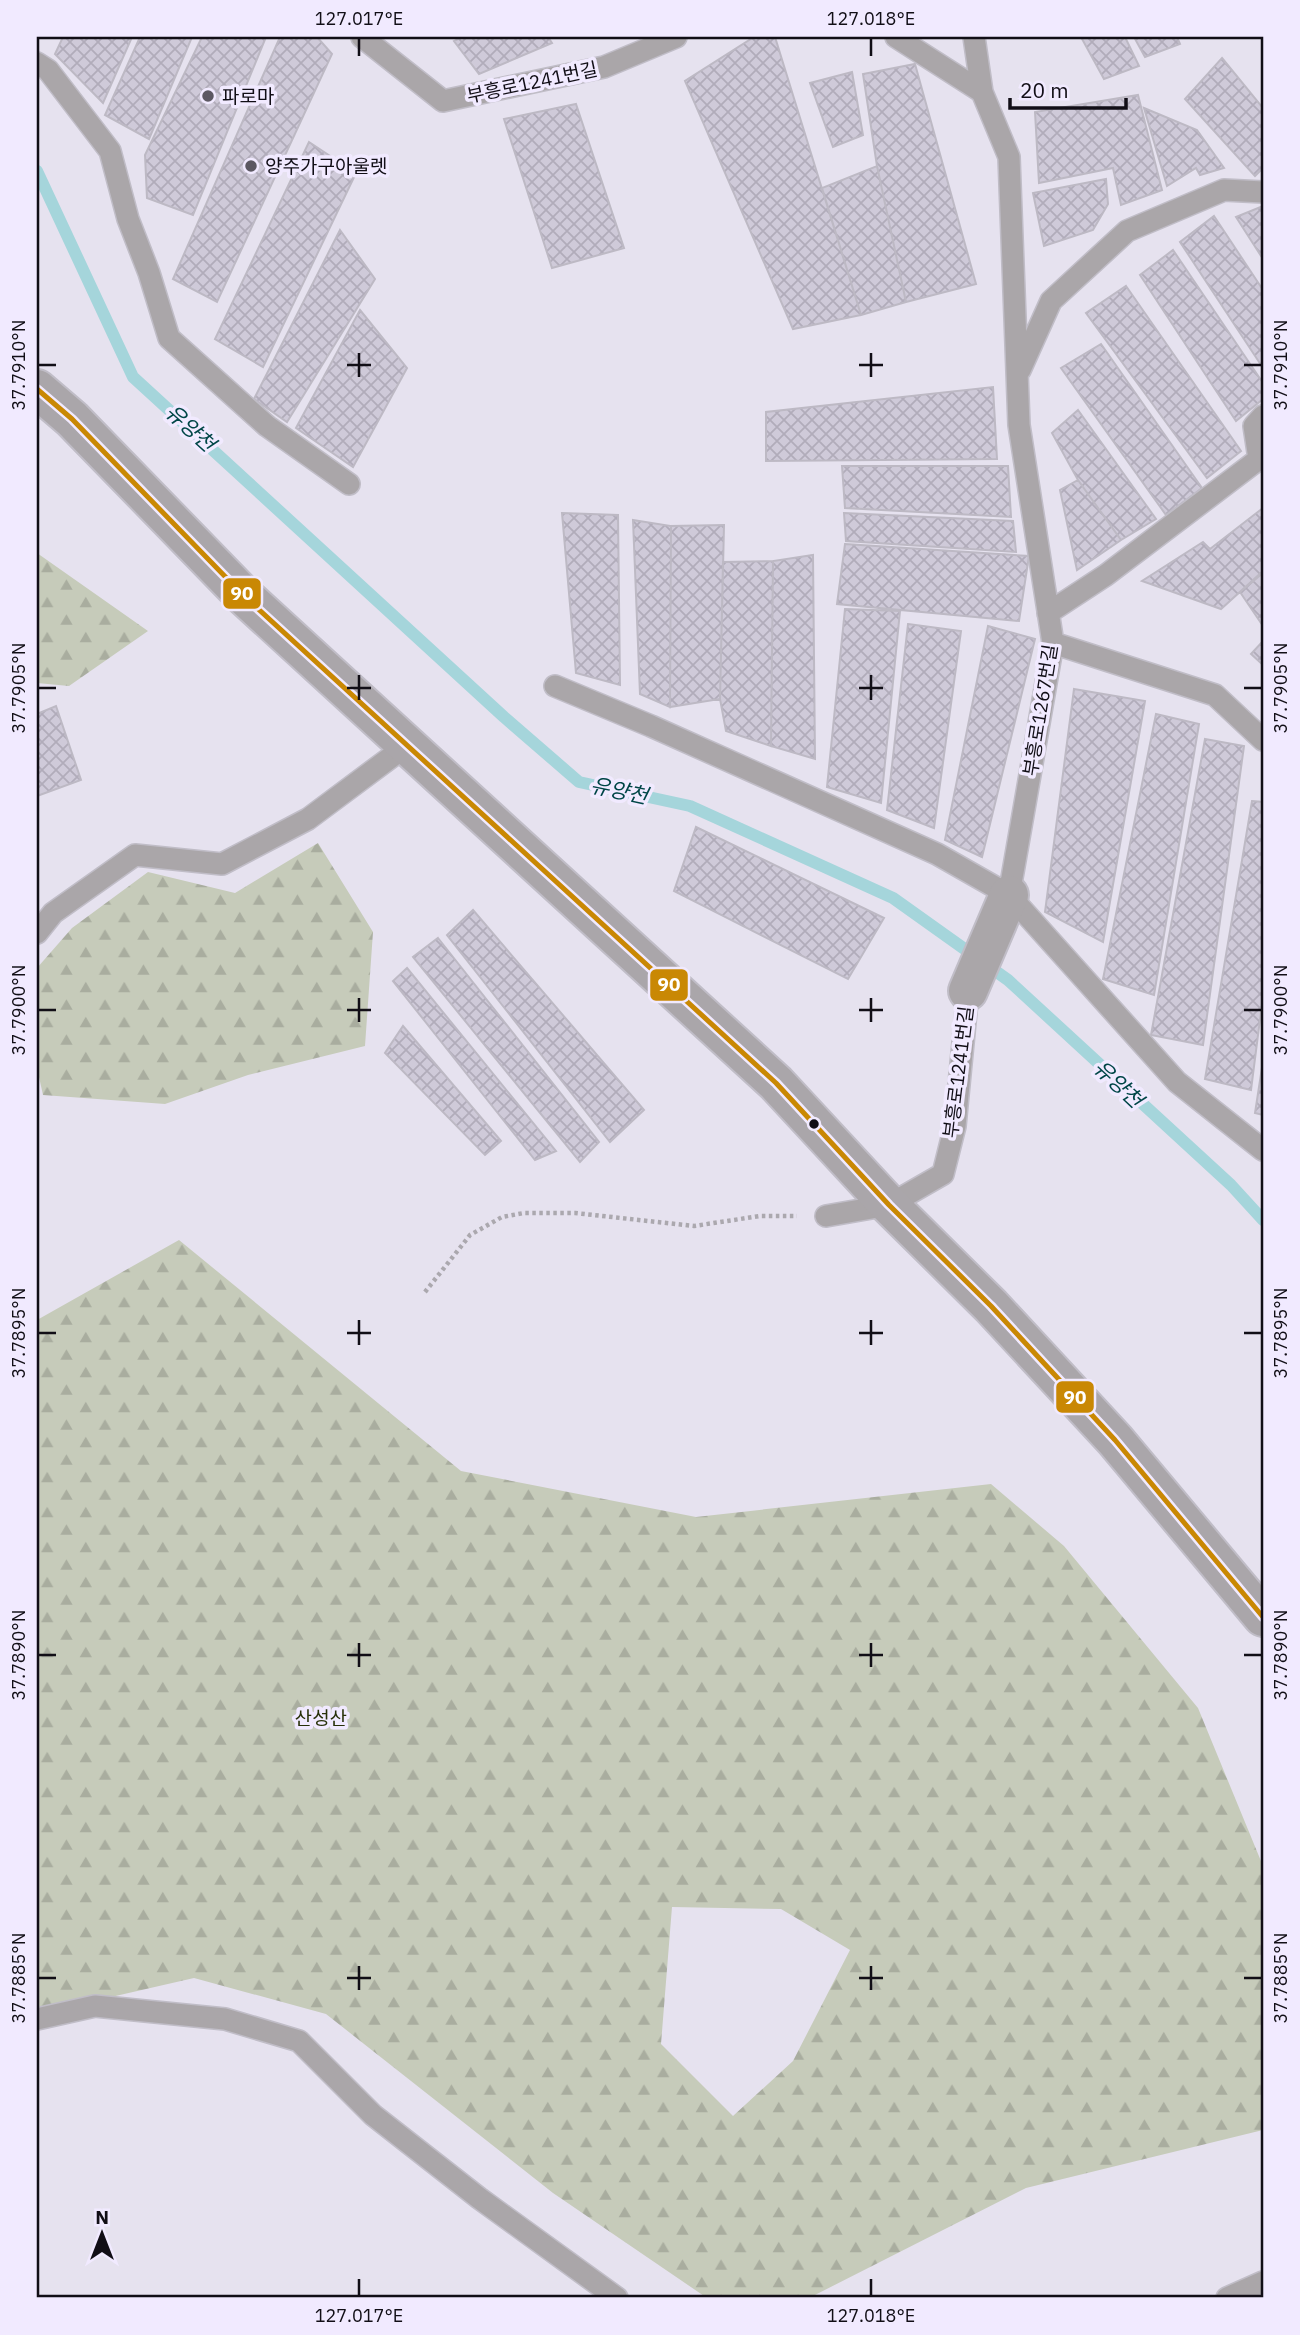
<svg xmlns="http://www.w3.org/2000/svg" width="1300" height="2335" font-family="'IBM Plex Sans','Noto Sans KR',sans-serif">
  <defs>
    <pattern id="forest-firs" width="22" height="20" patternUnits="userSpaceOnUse" patternTransform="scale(1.75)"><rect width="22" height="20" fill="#c6cbba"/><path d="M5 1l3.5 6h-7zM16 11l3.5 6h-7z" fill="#a9ad9f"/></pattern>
    <pattern id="building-cross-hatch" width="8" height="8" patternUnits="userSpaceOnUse" patternTransform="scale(1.75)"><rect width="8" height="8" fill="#cfcad9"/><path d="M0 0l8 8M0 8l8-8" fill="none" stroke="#b1acba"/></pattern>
  </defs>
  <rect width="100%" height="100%" fill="#e6e2ef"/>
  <path fill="url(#forest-firs)" fill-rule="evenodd" d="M37,553L148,631L69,686L37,683Z
    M318,843L373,932L365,1046L248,1075L165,1104L43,1095L37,1068V968L72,928L148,872L235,893Z
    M179,1240L461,1471L696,1517L991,1484L1064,1546L1198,1708L1263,1866V2130L1026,2188L809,2298H707L553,2193L326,2014L194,1978L37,2014V1320ZM672,1907L781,1909L850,1950L793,2061L733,2116L661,2044Z"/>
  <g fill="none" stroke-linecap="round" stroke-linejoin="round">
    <path stroke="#a5d5db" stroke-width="12" d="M37,171L133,377L504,717L579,782L690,806L893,898L1008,980L1231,1185L1263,1220"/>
  </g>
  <path fill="url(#building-cross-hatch)" stroke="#bdb9c4" stroke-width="2" d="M63,37H132L103,103L55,54Z
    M140,37H192L149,139L105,115Z
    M202,37H266L193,215L147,198L145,155Z
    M280,37H317L332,54L217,302L173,279Z
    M462,37H548L552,43L479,74L454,41Z
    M754,37H775L861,315L793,329L685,81Z
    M1081,37H1125L1139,66L1104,79Z
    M1134,37H1177L1180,44L1145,57Z
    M1222,58L1263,108V168L1255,176L1185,99Z
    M915,64L976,284L906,302L877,166L863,74Z
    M852,72L863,135L833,147L810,83Z
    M1138,95L1162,190L1121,205L1113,168L1039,183L1035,112Z
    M576,104L624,248L552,268L504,119Z
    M1144,108L1197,130L1224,168L1200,175L1196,168L1167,186Z
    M309,142L356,173L263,367L215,339Z
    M877,166L906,302L861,315L822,188Z
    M1106,179L1108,204L1093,230L1044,246L1033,193Z
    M1263,206V259L1236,217Z
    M1214,216L1263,290V368L1180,242Z
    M340,230L375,279L287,422L254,399Z
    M1173,250L1263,383V399L1236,421L1140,275Z
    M1126,286L1241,451L1207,478L1086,313Z
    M360,310L407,368L353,467L296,428Z
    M1101,344L1202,488L1166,515L1061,368Z
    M993,387L997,459L766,461V412Z
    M1078,410L1156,519L1121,540L1078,480L1052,433Z
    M842,466H1008L1011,517L845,508Z
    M1078,480L1121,540L1077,570L1060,490Z
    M1263,508V571L1221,609L1142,581L1203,542L1210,549Z
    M562,513L618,515L620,685L576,673Z
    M844,513L1013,521L1016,552L846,541Z
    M633,520L671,526L670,707L640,694Z
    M724,525L720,699L670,707L671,526Z
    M845,544L1029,556L1019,621L837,604Z
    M813,555L815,759L771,746L773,561Z
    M773,561L771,746L726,731L720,699L723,562Z
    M1263,573V626L1240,592Z
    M845,609L900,611L881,803L827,787Z
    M908,624L961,631L934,828L887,810Z
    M988,626L1035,639L982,857L945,840Z
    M1263,641V665L1251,654Z
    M1074,689L1145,701L1103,942L1045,912Z
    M56,706L81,780L37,796V714Z
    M1156,714L1199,724L1154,995L1103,979Z
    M1205,739L1244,746L1203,1045L1151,1035Z
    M1252,801L1263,802V996L1251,1090L1205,1079Z
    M696,827L884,918L848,979L674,891Z
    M473,910L644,1110L610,1142L447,935Z
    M438,938L599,1142L580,1162L413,957Z
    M407,968L556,1151L535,1160L393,981Z
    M403,1026L501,1141L485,1155L385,1053Z
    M1263,1061V1115L1255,1113Z"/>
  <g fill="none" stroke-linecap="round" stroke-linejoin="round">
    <defs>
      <path id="lane" d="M362,37L443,101L604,67L676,37
        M896,37L982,92L1009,157L1019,425L1053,643L1009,895
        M974,37L982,92
        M37,63L48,70L110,151L128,219L149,273L169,338L267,426L349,484
        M1020,370L1051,301L1127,231L1224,190L1263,192
        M1048,613L1106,575L1259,459L1254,426L1263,416
        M1053,643L1215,695L1263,740
        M555,686L651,726L937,854L1009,895L1177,1082L1263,1150
        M37,933L53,913L135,855L222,864L308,819L406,746
        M826,1216L889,1205L943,1174L955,1126L968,991
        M37,2019L95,2006L225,2019L299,2041L373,2115L479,2198L617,2298
        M1227,2298L1263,2282"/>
      <path id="street" d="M968,991L1009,895"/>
      <path id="secondary" d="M37,389L72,419L244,596L776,1083L889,1205L991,1306L1115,1440L1263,1617"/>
    </defs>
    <use href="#lane" stroke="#c0bdc7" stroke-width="24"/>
    <use href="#street" stroke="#c0bdc7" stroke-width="42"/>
    <use href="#secondary" stroke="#c0bdc7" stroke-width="42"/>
    <path stroke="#aba8ae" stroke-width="4.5" stroke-dasharray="3.5 3.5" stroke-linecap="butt" d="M425,1292L470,1235L502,1217L524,1213H575L694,1226L760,1216H797"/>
    <use href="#lane" stroke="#aaa6a9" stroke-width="21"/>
    <use href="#street" stroke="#aaa6a9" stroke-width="38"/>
    <use href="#secondary" stroke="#aaa6aa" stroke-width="38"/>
    <defs>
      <path id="bus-1" d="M37,389L72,419L244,596L776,1083L889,1205L991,1306L1115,1440L1263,1617"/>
    </defs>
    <use href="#bus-1" stroke="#f1eaff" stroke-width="10"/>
    <use href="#bus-1" stroke="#c98804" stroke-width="5"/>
  </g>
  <path fill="none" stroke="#110e16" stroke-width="2.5" d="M359,38V56M871,38V56M359,353V377M871,353V377M38,365H56M347,365H371M859,365H883M1244,365H1262M359,675V700M871,675V700M38,688H56M347,688H371M859,688H883M1244,688H1262M359,998V1022M871,998V1022M38,1010H56M347,1010H371M859,1010H883M1244,1010H1262M359,1320V1345M871,1320V1345M38,1333H56M347,1333H371M859,1333H883M1244,1333H1262M359,1643V1667M871,1643V1667M38,1655H56M347,1655H371M859,1655H883M1244,1655H1262M359,1966V1990M871,1966V1990M38,1978H56M347,1978H371M859,1978H883M1244,1978H1262M359,2279V2296M871,2279V2296"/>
  <g fill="#5c5862" stroke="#f1eaff" stroke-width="2.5">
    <circle cx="208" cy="96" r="7"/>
    <circle cx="251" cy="166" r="7"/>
  </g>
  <circle fill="#110e16" stroke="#f1eaff" stroke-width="2.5" cx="814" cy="1124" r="6"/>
  <g text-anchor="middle" stroke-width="7" stroke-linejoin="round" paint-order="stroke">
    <g font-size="19" fill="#110e16" stroke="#f1eaff">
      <text transform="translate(532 82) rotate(-12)" y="7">부흥로1241번길</text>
      <text transform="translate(1040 710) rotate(-81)" y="7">부흥로1267번길</text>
      <text transform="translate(958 1072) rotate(-83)" y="7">부흥로1241번길</text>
    </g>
    <g font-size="19" fill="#110e16" stroke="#f1eaff" text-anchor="start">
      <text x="222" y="103">파로마</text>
      <text x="265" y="173">양주가구아울렛</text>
    </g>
    <g font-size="19" fill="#273008" stroke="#f1eaff">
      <text x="321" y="1725">산성산</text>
    </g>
    <g font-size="21" font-style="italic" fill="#004647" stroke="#f1eaff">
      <text transform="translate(190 428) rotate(42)" y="7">유양천</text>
      <text transform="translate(619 791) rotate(12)" y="7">유양천</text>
      <text transform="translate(1118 1084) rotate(43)" y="7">유양천</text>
    </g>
  </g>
  <g stroke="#f1eaff" stroke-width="2.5">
    <rect x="222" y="577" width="40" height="33" rx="7" fill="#c98804"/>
    <rect x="649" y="968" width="40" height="34" rx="7" fill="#c98804"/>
    <rect x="1055" y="1380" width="40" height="34" rx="7" fill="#c98804"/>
  </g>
  <g font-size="19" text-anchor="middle" font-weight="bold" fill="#fff">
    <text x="242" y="600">90</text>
    <text x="669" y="991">90</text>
    <text x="1075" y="1404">90</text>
  </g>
  <rect width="1300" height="2335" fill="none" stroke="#f1eaff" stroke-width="77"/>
  <g transform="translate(102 2234)" stroke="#f1eaff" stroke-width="5" paint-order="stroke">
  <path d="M0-5L12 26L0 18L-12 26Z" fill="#110e16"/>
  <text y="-10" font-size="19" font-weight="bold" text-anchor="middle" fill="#110e16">N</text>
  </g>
  <path d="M1010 98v10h116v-10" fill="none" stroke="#110e16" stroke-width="3.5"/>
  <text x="1020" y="98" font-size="21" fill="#110e16" stroke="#f1eaff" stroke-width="5" paint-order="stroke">20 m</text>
  <rect x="38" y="38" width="1224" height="2258" fill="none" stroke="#110e16" stroke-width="2.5"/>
  <g font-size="18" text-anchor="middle" fill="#110e16">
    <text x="359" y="25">127.017°E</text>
    <text x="871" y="25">127.018°E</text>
    <text transform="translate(19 365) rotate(-90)" y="6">37.7910°N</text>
    <text transform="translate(1281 365) rotate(-90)" y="6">37.7910°N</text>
    <text transform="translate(19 688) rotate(-90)" y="6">37.7905°N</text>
    <text transform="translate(1281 688) rotate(-90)" y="6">37.7905°N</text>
    <text transform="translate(19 1010) rotate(-90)" y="6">37.7900°N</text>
    <text transform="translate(1281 1010) rotate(-90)" y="6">37.7900°N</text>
    <text transform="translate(19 1333) rotate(-90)" y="6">37.7895°N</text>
    <text transform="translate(1281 1333) rotate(-90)" y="6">37.7895°N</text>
    <text transform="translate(19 1655) rotate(-90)" y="6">37.7890°N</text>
    <text transform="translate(1281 1655) rotate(-90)" y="6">37.7890°N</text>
    <text transform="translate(19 1978) rotate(-90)" y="6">37.7885°N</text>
    <text transform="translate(1281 1978) rotate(-90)" y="6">37.7885°N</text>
    <text x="359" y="2322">127.017°E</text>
    <text x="871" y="2322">127.018°E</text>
  </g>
</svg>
